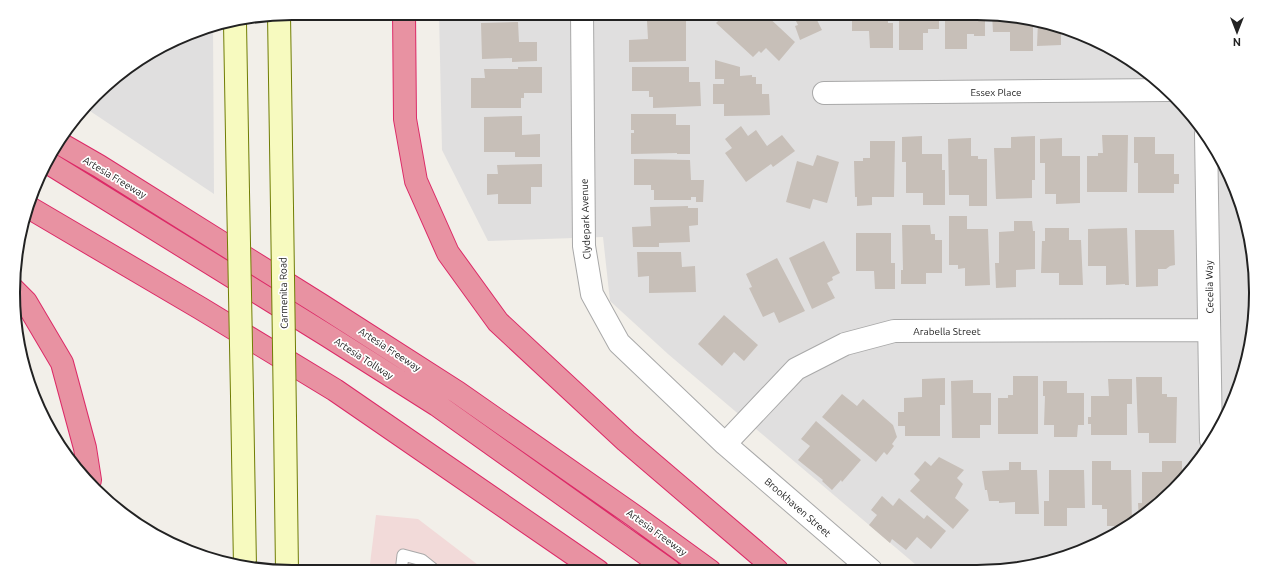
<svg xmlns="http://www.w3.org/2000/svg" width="1269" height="585" font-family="Ubuntu,sans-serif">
  <rect width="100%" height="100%" fill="#f2efe9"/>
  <path fill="#e0dfdf" d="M439,13H977L1031,18L1083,34L1132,60L1174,95L1209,137L1235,185L1251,238L1256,292L1251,347L1235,399L1198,462L1147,514L1084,551L1013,570H922L668,354L610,301L603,237L488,241L442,150Z
    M213,26L214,194L87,109L108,82L153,50L202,28Z"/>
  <path fill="#f2dad9" d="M376,515L418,519L486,571L369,572Z"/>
  <path fill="#c7bfb8" d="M495,13H528V15L495,16Z
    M726,13H742L744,15L745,13H764L795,42L779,61L766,48L761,53L759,51L753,57L716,23Z
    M792,13H833L817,20L822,30L800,40L795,26L798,25Z
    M852,13H888V23H893V48H870L869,31H852Z
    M899,13H939V29H928V33H923V50H899Z
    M945,13L985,14V36H974V34H967V49H945Z
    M992,14L1028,18V22H1033V51H1010V32H993Z
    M647,21H686V61L629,62V40L648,39Z
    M1038,21L1081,33V34H1067V31H1061V45L1037,46Z
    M518,22L519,42H537V61L512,62V58L482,59L481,23Z
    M715,60L740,67V76L752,75V77H756V84H762V94H769L770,115L724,116V104H713V84H724V79H715Z
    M518,67H542V93H524V98H521V108H471V78H485L484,69H518Z
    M632,67H689V82H700L701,106L653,108V97H649V91H632Z
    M631,114H676V125H690V154H677V153L631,154V133H634V130H631Z
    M522,116V135L540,134V157H515V152H484V117Z
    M741,126L748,136L756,130L767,146L782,135L795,151L773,167L771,164L746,182L725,153L732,148L725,139Z
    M1102,135H1128L1127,192H1087V156H1098V153H1103Z
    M922,136V154H942V170H945V205H923V193H906V162H902V137Z
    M1035,136V180H1032V198L996,199L994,148H1011V137Z
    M1134,137H1155V154H1174V174H1179V184H1174V193H1138V163H1134Z
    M971,138V156H978V159H987V206H969V195H949L948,139Z
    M1062,138V156H1080V203L1056,204V194H1045V163H1040V139Z
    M870,141H895L894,197H872V205L857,206V197H855L854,161H863V158H870Z
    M817,155L839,162L827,203L813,199L810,209L786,202L797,161L813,166Z
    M634,159L690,160L691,180H704L703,202H696V197H691V200H654V190H651V185H634Z
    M542,164V187H531V204H498V194L487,195V174H498L497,165Z
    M688,206V208H698V225L689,226L690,242L659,243V247H633L632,227L651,226L650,207Z
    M949,216H967V229H988L990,285L965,286V268L958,269V265H949Z
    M1014,221H1032L1033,231H1035V269L1016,270V287L996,288L995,263H999V232L1014,231Z
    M902,225H930L931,234H935V240H942V273H926V284H901V270H903Z
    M1045,228H1069V240H1081L1083,285H1059V273H1041L1042,241H1045Z
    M1127,228L1129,285H1125V284L1106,285V266H1088V229Z
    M1135,230H1174L1175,265L1170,266L1166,269H1158V286L1136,287Z
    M856,233H891V263H895V289H875L874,271H856Z
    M824,241L840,273L832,277L833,280L827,283L835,298L812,309L789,258Z
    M637,252H681L682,267L695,266L696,292L649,293V276L638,277Z
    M777,258L805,311L779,323L774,312L763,317L749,288L752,287L746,274Z
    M724,315L758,345L744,361L734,352L722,366L698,344Z
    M1013,376H1038V434H998V398H1008V395H1013Z
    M1136,377H1162V394H1167V397H1177L1176,443H1149V433H1138Z
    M945,378V405H940V436H905V426H898V412H904V398L922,397V379Z
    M1108,379H1132V404H1127V435H1091V424H1088V417H1091V396H1109Z
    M973,380V393H991V425H980V438H952L951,381Z
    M1043,381H1067V393H1084V425H1078L1077,437H1054V425H1044L1045,396H1043Z
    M842,394L857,406L863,399L893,425L897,437L892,444L894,446L887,455L884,452L876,462L822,417Z
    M816,421L861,460L842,482L841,480L832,490L822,481L823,480L798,460L810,446L801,439Z
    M939,457L964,470L957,478L963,484L955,498L969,510L953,529L910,491L920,480L914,474L925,461L931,466Z
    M1092,461H1111V470H1131L1132,522L1126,526H1107V509H1102V505H1092Z
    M1162,461H1182V474H1184V476L1147,514L1139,519L1138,503H1142V472H1162Z
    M1009,462H1021V470H1037L1039,514H1015V502L999,503V501H989L987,490H985L982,471L1009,470Z
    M1049,470H1084L1085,508H1067V526H1044V501H1049Z
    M882,496L893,506L899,498L924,519L927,515L946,531L931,549L917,537L906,550L892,539L890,543L869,525L877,515L871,510Z"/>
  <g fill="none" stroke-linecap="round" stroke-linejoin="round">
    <defs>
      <path id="lane" d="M401,572L403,555L422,560L437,572"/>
      <path id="street" d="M582,13L584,246L592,294L619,343L725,444L871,570
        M824,93L1169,90
        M1206,134L1211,440
        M725,444L796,369L845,344L894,331L1209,330"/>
      <path id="secondary" d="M279,15L282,208
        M235,23L238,192
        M242,396L245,567
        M285,418L287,571"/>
      <path id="highway" d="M404,13L405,119L416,181L448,253L498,322L626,441L777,570
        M59,143L99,166L321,305L457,392L633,515L710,571
        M47,162L328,336L437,405L670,571
        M30,208L200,308L335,390L598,571
        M13,289L26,302L62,363L85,448L90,480"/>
    </defs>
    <use href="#lane" stroke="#a9a9a9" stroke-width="13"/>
    <use href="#street" stroke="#a9a9a9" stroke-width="24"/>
    <use href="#secondary" stroke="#707d05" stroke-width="24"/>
    <use href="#highway" stroke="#dc2a67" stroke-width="24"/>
    <use href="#lane" stroke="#fff" stroke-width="11"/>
    <use href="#street" stroke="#fff" stroke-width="22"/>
    <use href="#secondary" stroke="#f7fabf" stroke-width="22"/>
    <use href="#highway" stroke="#e892a2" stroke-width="22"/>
    <defs>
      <path id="secondary-bridge" d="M238,192L242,396
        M282,208L285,418"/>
    </defs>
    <use href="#secondary-bridge" stroke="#707d05" stroke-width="24" stroke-linecap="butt"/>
    <use href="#secondary-bridge" stroke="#f7fabf" stroke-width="22"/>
  </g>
  <g text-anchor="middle" stroke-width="3.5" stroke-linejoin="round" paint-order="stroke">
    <g font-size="10" fill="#222" stroke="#fff">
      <text x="996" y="96">Essex Place</text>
      <text transform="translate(115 177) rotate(31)" y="4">Artesia Freeway</text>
      <text transform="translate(585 219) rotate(-92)" y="4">Clydepark Avenue</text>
      <text transform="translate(1209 287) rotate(-91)" y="4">Cecelia Way</text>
      <text transform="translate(283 293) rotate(-91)" y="4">Carmenita Road</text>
      <text x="947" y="335">Arabella Street</text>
      <text transform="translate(390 349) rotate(33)" y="4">Artesia Freeway</text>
      <text transform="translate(364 358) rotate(33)" y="4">Artesia Tollway</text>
      <text transform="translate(798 507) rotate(41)" y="4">Brookhaven Street</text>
      <text transform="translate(657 532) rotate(36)" y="4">Artesia Freeway</text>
    </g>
  </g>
  <path d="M0 0H1269V585H0ZM292 20H977A272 272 0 0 1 1249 292V293A272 272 0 0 1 977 565H292A272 272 0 0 1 20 293V292A272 272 0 0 1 292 20Z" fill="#fff" fill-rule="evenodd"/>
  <path fill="none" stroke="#222" stroke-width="2" d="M292 20H977A272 272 0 0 1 1249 292V293A272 272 0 0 1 977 565H292A272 272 0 0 1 20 293V292A272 272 0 0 1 292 20Z"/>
  <g transform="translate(1237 32) rotate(180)" stroke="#ffffff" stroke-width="3" paint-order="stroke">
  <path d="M0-3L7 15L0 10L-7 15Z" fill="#222222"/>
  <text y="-6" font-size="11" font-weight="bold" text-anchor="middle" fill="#222222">N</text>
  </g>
</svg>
